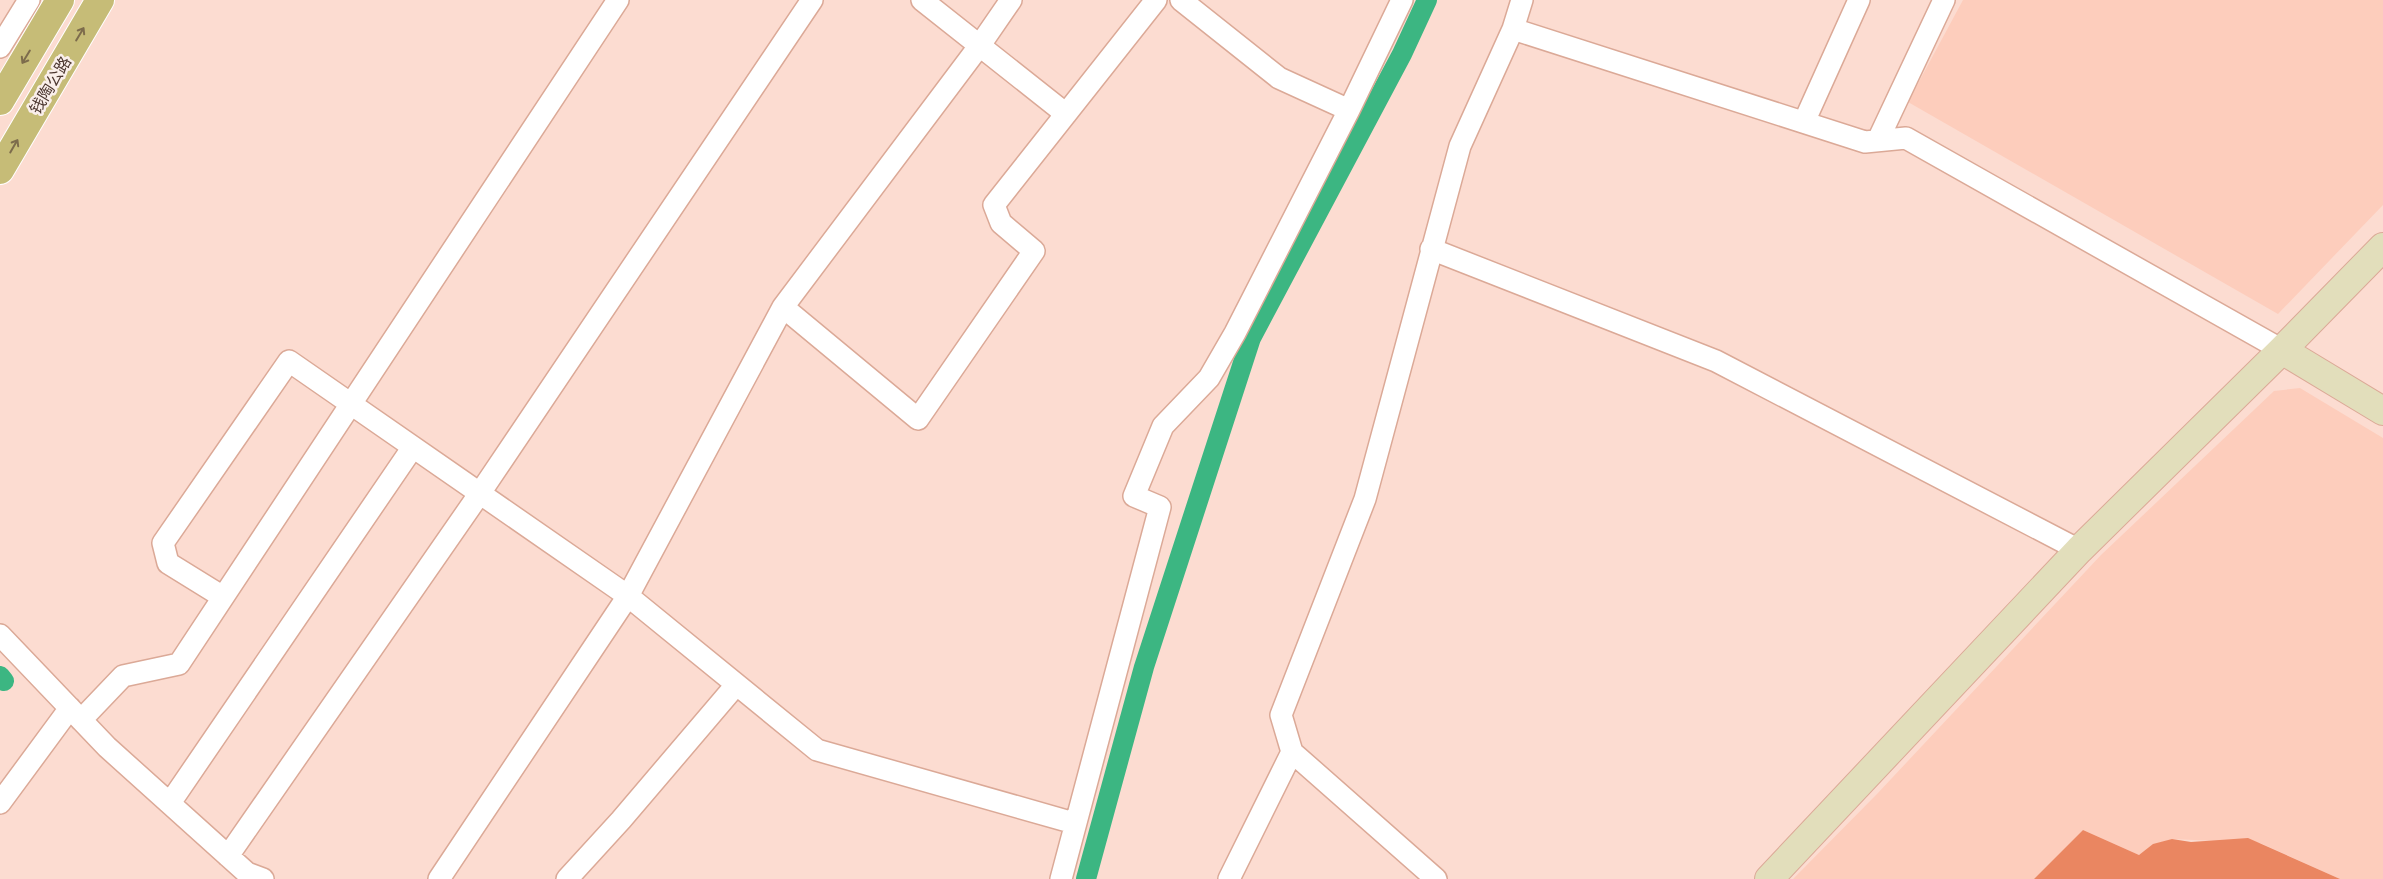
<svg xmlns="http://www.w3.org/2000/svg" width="2383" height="879" font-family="Roboto,'Noto Sans SC',sans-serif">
  <rect width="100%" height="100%" fill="#fcdcd1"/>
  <path fill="#fdcdbc" d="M1963,0H2383V205L2278,314L1908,102Z
    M2300,388L2383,438V879H2340L2260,843L2172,839L2139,855L2083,830L2034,879H1793L1877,794L2101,555L2274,391Z"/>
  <path fill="#ea8661" d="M2083,830L2139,855L2153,844L2172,839L2191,842L2248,838L2340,879H2034Z"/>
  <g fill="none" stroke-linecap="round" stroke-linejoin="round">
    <path stroke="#3cb682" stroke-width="20" d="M0,676L4,681
      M1086,879L1144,667L1251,338L1402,54L1427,0"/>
    <defs>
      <path id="street" d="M922,0L1066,114
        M1181,0L1279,78L1349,110
        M1513,29L1865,142L1906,138L2282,350
        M0,47L29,0
        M1804,122L1859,0
        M1878,140L1944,0
        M1431,249L1716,361L2079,550
        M783,307L918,419L1034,251L1001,223L994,205L1156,0
        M223,597L168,563L163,543L289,361L628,596L817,750L1074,823
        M0,635L107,747L247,873L263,879
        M81,720L123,676L179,664L618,0
        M0,803L70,708
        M170,803L413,447
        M228,856L480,493L812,0
        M439,879L628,596L783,307L980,45L1011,0
        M567,879L621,820L736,685
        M1061,879L1160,507L1134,496L1163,426L1209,378L1235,333L1349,110L1402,0
        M1229,879L1292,752
        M1436,879L1292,752L1281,715L1365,499L1460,146L1513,29L1522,0"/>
      <path id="secondary" d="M2282,350L2383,411
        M1769,879L2079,550L2282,350L2383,247"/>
      <path id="primary" d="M0,101L60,0
        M0,170L100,0"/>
    </defs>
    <use href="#street" stroke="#dba997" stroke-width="24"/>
    <use href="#secondary" stroke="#dba997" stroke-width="30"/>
    <use href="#primary" stroke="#fff" stroke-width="30"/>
    <use href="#street" stroke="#fff" stroke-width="21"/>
    <use href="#secondary" stroke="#e2debb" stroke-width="28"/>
    <use href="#primary" stroke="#c6bc77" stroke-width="28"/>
  </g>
  <defs><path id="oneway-shaft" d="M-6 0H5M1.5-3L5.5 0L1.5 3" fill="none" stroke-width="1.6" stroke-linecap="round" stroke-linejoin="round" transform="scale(1.25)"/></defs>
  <g stroke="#7d6c4c">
    <use href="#oneway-shaft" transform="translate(80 34) rotate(-59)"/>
    <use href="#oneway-shaft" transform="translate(26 57) rotate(121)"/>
    <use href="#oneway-shaft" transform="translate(14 146) rotate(-60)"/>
  </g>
  <g text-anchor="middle" stroke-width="5" stroke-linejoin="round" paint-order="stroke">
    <g font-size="16" fill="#4c3730" stroke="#faefeb">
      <text transform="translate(50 85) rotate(-59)" y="6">钱陶公路</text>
    </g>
  </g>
</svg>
